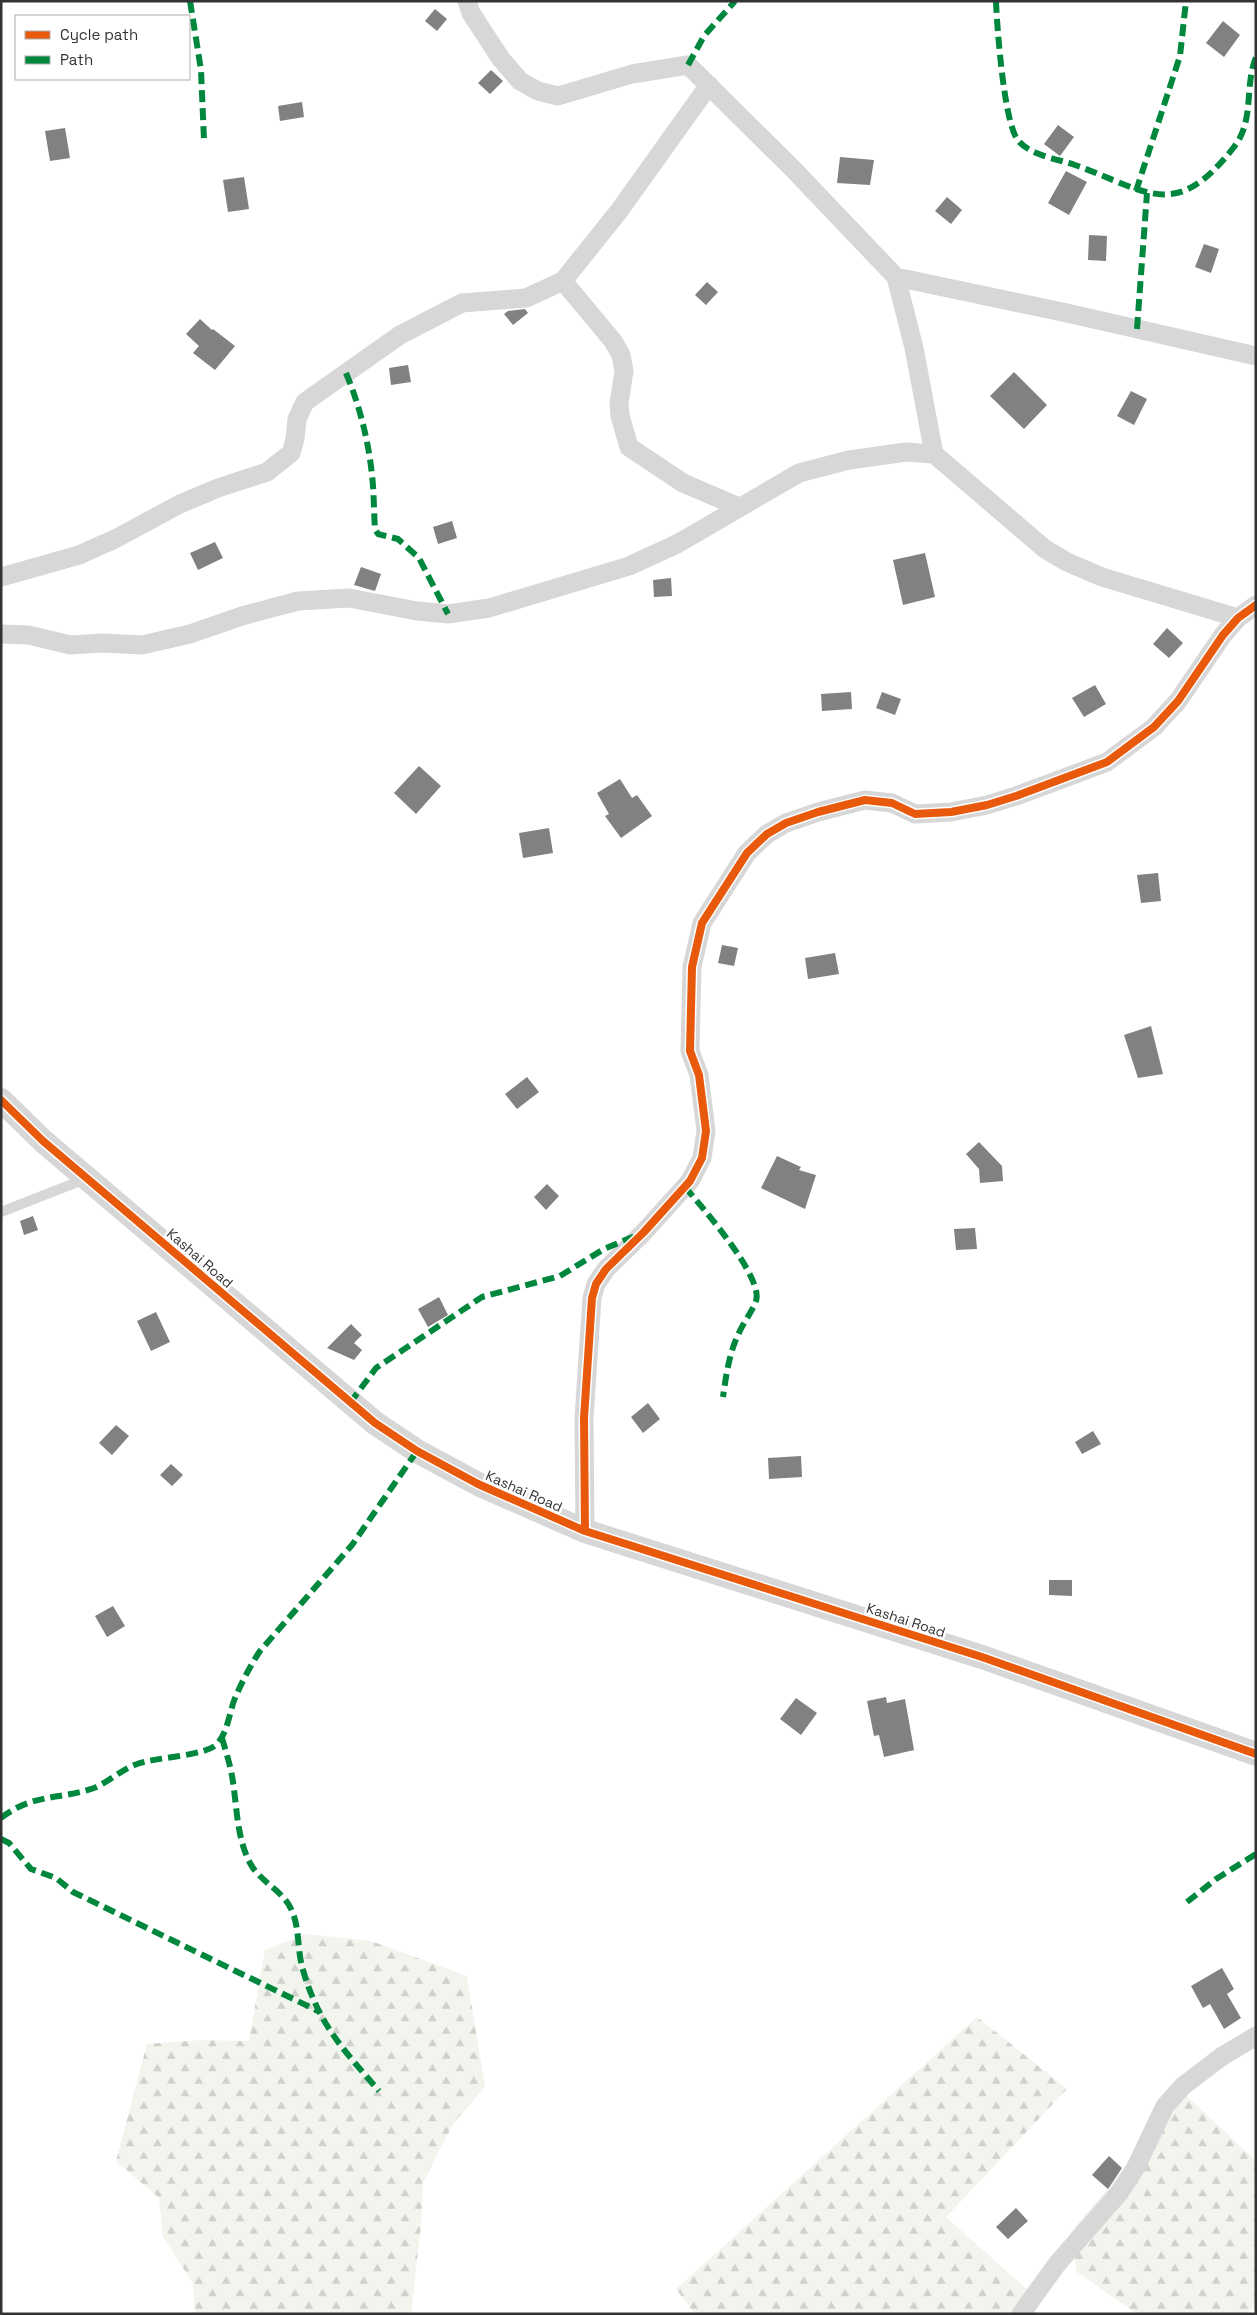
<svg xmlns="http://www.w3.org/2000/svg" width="1257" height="2315" font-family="'Space Grotesk',sans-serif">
  <defs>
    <pattern id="forest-firs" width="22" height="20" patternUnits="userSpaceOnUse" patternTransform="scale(1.25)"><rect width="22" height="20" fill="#f1f5ed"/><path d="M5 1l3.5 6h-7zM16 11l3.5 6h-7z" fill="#cfd2cc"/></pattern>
  </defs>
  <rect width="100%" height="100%" fill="#fff"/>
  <path fill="url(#forest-firs)" d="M306,1934L371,1941L467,1976L485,2087L453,2124L423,2182L421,2226L411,2314H195L193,2283L163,2237L159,2198L116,2161L147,2044L201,2040L249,2041L265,1950Z
    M977,2017L1067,2089L946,2217L1031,2293L1016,2314H695L676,2289Z
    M1173,2083L1256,2161V2306L1247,2314H1137L1077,2272L1070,2233L1141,2149Z"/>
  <path fill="#818181" d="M435,9L447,19L437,31L425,21Z
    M1223,21L1240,35L1224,57L1206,43Z
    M491,70L503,81L490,94L478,83Z
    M302,102L304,117L280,121L278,106Z
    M1058,125L1074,137L1060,156L1044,144Z
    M65,128L70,158L50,161L45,131Z
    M840,157L874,160L870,185L837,183Z
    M1066,171L1087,182L1069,215L1048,203Z
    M244,177L249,209L228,212L223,180Z
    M947,197L962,210L951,224L935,211Z
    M1089,235L1107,236L1106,261L1088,260Z
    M1204,244L1219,249L1211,273L1195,267Z
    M707,282L718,292L706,305L695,295Z
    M525,309L528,313L513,325L504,314L508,311Z
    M200,319L212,330L213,329L235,346L215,370L193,353L199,346L186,334Z
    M408,365L411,382L391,385L389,368Z
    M1014,372L1047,405L1024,429L990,396Z
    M1131,391L1147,399L1134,425L1117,416Z
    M452,521L457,538L438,544L433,527Z
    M215,542L223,558L198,570L190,553Z
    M925,553L935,597L903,605L893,560Z
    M361,567L381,574L375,591L354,585Z
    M671,578L672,596L654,597L653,580Z
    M1167,628L1183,643L1169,658L1153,644Z
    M1095,685L1106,704L1084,717L1072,698Z
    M851,692L852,709L822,711L821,694Z
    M882,692L901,699L895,715L876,708Z
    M419,766L441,786L416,814L394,793Z
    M620,779L632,798L637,795L652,816L621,838L605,816L609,814L597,793Z
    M549,828L553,853L523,858L519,833Z
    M1158,873L1161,901L1141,903L1137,875Z
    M722,945L738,948L734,966L718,963Z
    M835,953L839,974L808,979L805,958Z
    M1151,1026L1163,1074L1138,1078L1124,1035Z
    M527,1077L539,1092L517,1109L505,1094Z
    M979,1142L1002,1166L1003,1181L980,1183L979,1169L966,1154Z
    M777,1156L801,1167L799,1170L816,1175L805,1209L761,1188Z
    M547,1184L559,1196L546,1210L534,1197Z
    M33,1216L38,1230L24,1235L20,1221Z
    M975,1228L977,1249L956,1250L954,1229Z
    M439,1297L448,1315L428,1327L418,1309Z
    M156,1312L170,1342L151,1351L137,1321Z
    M351,1324L362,1335L354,1343L362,1350L354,1360L327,1348Z
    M648,1403L660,1419L643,1433L631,1417Z
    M116,1425L129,1436L112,1455L99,1443Z
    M1093,1431L1101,1444L1082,1454L1075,1442Z
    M801,1456L802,1477L769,1479L768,1458Z
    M171,1464L183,1475L172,1486L160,1475Z
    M1049,1580H1072V1596L1049,1595Z
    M113,1606L125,1626L107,1637L95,1616Z
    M886,1697L887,1703L905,1699L914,1750L884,1757L879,1735L874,1736L867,1701Z
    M796,1698L817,1713L801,1735L780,1719Z
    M1222,1968L1234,1989L1227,1994L1241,2018L1224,2029L1210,2004L1203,2008L1191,1986Z
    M1109,2156L1122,2168L1108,2189L1092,2175Z
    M1016,2208L1028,2221L1008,2239L996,2227Z"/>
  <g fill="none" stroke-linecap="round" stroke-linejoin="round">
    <path stroke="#d7d7d7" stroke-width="10" d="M1,1212L85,1179"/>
    <path stroke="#d7d7d7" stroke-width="19" d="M467,1L471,13L501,59L520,81L538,91L558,96L632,74L688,65L793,169L896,277L914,348L934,454L1045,549L1067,562L1102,577L1238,618
      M896,277L1067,313L1256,356
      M563,281L613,341L621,355L624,371L619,403L620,416L629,447L683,483L739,507
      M1,577L79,555L115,539L180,504L218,488L267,472L291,453L295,439L297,419L305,402L400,335L462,303L526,298L563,281L619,211L709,85
      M1,634L29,635L70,645L102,643L142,645L190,634L242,616L298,601L349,598L417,611L448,614L489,608L629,566L677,544L799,473L849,460L906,452L934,454
      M585,1531L584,1418L592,1298L596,1284L606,1269L644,1232L690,1181L702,1158L706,1131L699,1075L690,1051L692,967L702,923L747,853L767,834L786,823L818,812L865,800L892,803L915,814L951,812L987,805L1016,796L1107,762L1154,727L1178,701L1223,635L1238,618L1256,605
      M1021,2314L1057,2264L1120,2192L1136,2167L1165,2106L1183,2086L1221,2057L1256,2036"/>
    <path stroke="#d7d7d7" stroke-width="24" d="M1,1100L43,1141L375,1423L417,1451L478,1484L585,1531L982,1657L1256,1754"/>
    <path stroke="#00873e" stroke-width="6" stroke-dasharray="12 6" stroke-linecap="butt" d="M190,1L201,70L204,140
      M996,1C997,28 1004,120 1017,139C1028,155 1058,159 1075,165C1148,191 1175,223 1234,147C1255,120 1244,87 1256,57
      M688,65L704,36L735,1
      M1136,191L1180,56L1186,1
      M1137,329L1147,193
      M346,373C361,409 370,447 373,486C374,500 374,515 375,529L378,534L398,539L419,558L448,614
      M685,1187C701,1206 764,1277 756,1301C752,1312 743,1323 738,1335C729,1354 726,1376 723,1397
      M350,1403L376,1368L482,1297L560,1276L604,1249L635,1236
      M222,1738C226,1752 231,1767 233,1782C237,1809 237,1838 250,1863C260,1882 284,1891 292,1911C300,1929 297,1951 303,1970C319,2025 343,2049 379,2091
      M1,1818C33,1793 60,1800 94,1788C109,1782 122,1769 137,1764C156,1757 206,1756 217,1744C228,1732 229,1713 235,1698C242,1682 250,1666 260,1651L352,1545L417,1451
      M1,1839L9,1843L31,1869L56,1878L73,1892L318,2011
      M1187,1902L1216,1879L1256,1854"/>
    <defs>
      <path id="cycleway" d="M1,1100L43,1141L375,1423L417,1451L478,1484L585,1531L982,1657L1256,1754
        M585,1531L584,1418L592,1298L596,1284L606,1269L644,1232L690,1181L702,1158L706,1131L699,1075L690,1051L692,967L702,923L747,853L767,834L786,823L818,812L865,800L892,803L915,814L951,812L987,805L1016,796L1107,762L1154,727L1178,701L1223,635L1238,618L1256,605"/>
    </defs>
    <use href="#cycleway" stroke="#fff" stroke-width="11"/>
    <use href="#cycleway" stroke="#e8590c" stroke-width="8"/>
  </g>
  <g text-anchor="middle" stroke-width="5" stroke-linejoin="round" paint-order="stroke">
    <g font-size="14" fill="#333" stroke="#fff">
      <text transform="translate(200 1258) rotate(41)" y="5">Kashai Road</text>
      <text transform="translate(524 1491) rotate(24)" y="5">Kashai Road</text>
      <text transform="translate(906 1620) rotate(18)" y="5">Kashai Road</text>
    </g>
  </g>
  <rect width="1257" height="2315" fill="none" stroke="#333333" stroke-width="5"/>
  <rect x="15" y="15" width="175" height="65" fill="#ffffff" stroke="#adadad"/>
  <rect x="25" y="31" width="25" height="8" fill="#e8590c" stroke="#adadad"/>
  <text x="60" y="40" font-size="15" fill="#333333">Cycle path</text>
  <rect x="25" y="56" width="25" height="8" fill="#00873e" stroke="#adadad"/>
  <text x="60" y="65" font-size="15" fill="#333333">Path</text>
</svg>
